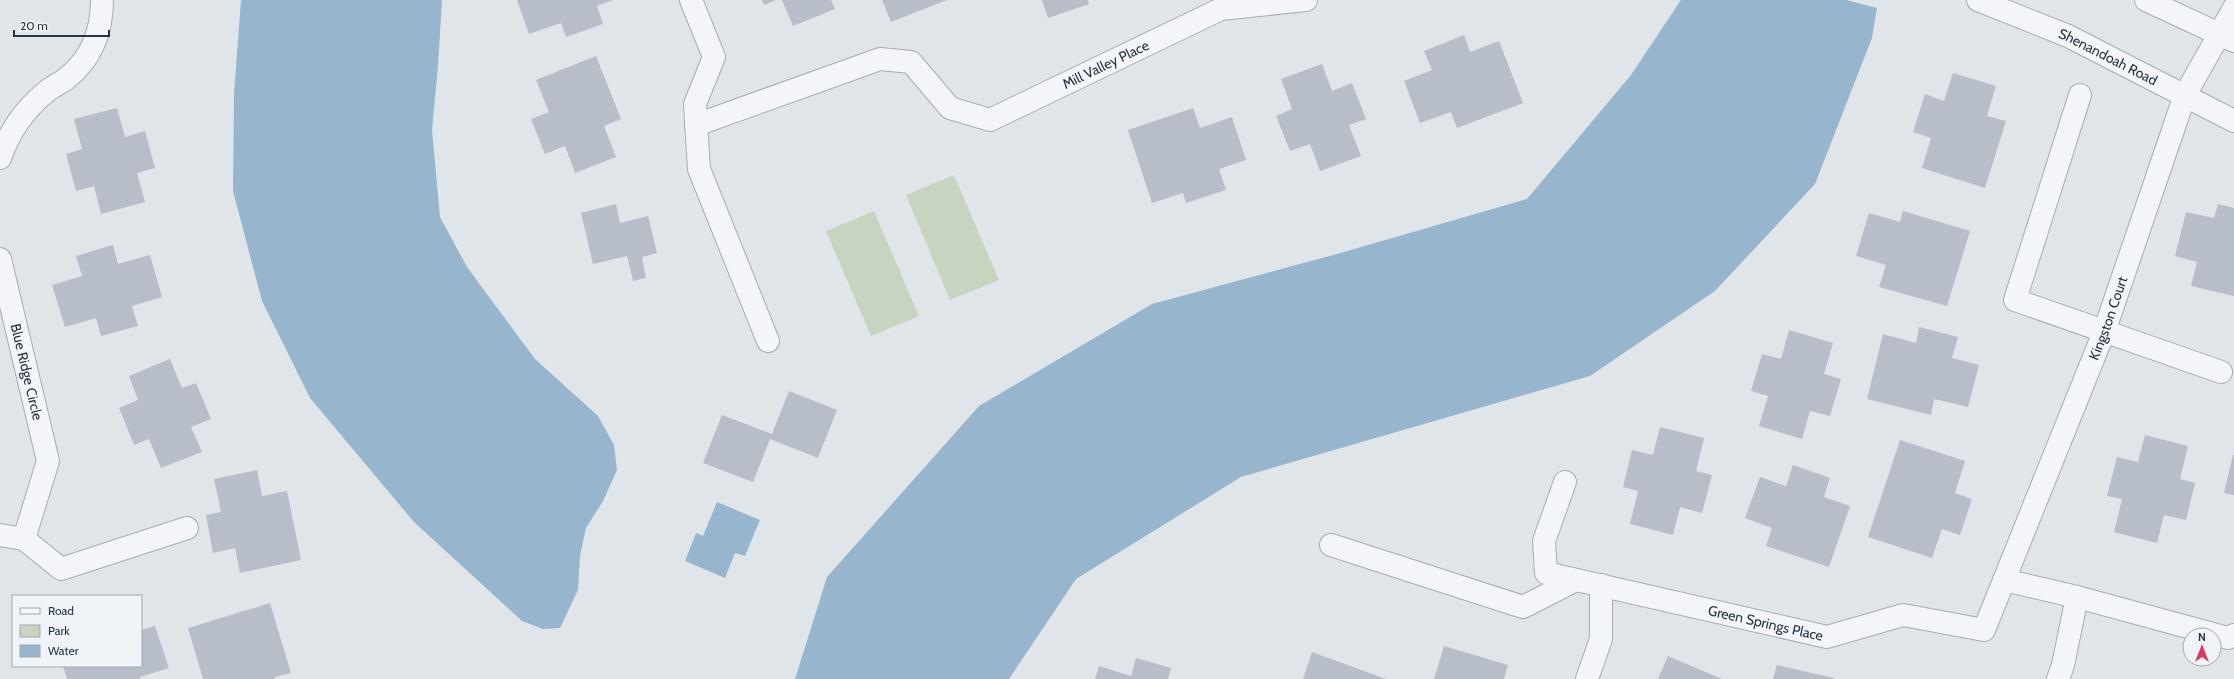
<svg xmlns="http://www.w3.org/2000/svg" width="2234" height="679" font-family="Cabin,sans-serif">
  <rect width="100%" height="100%" fill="#e0e5ea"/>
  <path fill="#c7d5c0" d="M954,175L999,280L950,300L906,195Z
    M874,211L919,316L871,336L826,231Z"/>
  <path fill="#97b6ce" d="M241,0H442L438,66L432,130L440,217L467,267L535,359L598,416L614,445L617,470L603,501L586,528L580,556L578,590L560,628L543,629L522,621L414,522L310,398L262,301L233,191L234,94Z
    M1681,0H1846L1877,8L1872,38L1815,184L1715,291L1590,376L1241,477L1076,579L1009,679H795L827,577L979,406L1152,304L1337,254L1527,199L1631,75Z
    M717,502L760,520L745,556L735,553L725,578L685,561L696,533L703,536Z"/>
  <path fill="#b7bec9" d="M517,0H613L597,6L603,24L566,37L561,23L529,34Z
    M762,0H776L764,5Z
    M782,0H831L835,9L793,26Z
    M882,0H947L891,22Z
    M1042,0H1088L1089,4L1048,18Z
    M1464,35L1470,52L1499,41L1523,103L1457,128L1451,112L1420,123L1404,81L1432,70L1424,51Z
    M596,56L621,119L604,126L616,157L575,173L565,146L545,154L531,119L549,112L536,80Z
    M1322,64L1332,91L1352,83L1366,119L1349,125L1361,156L1320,171L1310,144L1290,151L1276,116L1292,109L1281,79Z
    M1953,73L1996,86L1987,116L2006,121L1985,188L1922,168L1931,138L1913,132L1925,94L1944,101Z
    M117,108L125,137L145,131L155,168L137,173L145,202L101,214L94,186L76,191L66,154L82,149L74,119Z
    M1193,108L1200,128L1232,117L1246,160L1219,169L1226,190L1186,203L1183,193L1152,203L1128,130Z
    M616,204L620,223L648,216L657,253L642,257L646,278L633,281L627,256L593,264L581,213Z
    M2218,204L2234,208V296L2191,286L2197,262L2175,256L2186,212L2214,218Z
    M1903,211L1970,231L1947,306L1879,287L1886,265L1856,256L1869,213L1900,222Z
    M113,245L118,264L150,255L162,297L132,306L138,326L101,336L96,318L65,327L52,285L82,276L76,256Z
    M1919,327L1958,337L1952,358L1979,365L1968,407L1934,399L1931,415L1867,399L1883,334L1916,343Z
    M1789,330L1833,343L1824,374L1841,379L1830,416L1810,411L1802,439L1759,426L1768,396L1751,391L1762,354L1781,359Z
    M170,359L182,388L196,383L211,419L191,427L202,452L161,468L149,439L134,445L119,408L138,400L129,376Z
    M789,391L837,410L818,458L770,439L753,482L703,463L722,415L772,434Z
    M1660,427L1704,438L1696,471L1712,475L1702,513L1680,507L1673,535L1630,524L1638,491L1623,487L1632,450L1653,455Z
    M2145,435L2188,446L2180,479L2195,483L2186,520L2164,515L2157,543L2114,532L2122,499L2107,496L2117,457L2138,462Z
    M1900,440L1965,461L1955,493L1972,499L1960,535L1942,529L1932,558L1868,537Z
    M2233,455H2234V495L2224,493Z
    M1793,465L1830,478L1824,497L1850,506L1829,567L1766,546L1772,528L1745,518L1760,477L1786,486Z
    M257,470L262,496L287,491L301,560L240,573L235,548L213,553L206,515L221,512L214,479Z
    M270,603L291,673L275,677V679H203L188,628Z
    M155,626L169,668L140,677V679H67L63,666H141V630Z
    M1444,646L1508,665L1504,679H1434Z
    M1312,652L1386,679H1303Z
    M1668,656L1722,679H1658Z
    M1136,658L1171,668L1168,679H1095L1099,666L1131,676Z
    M1777,665L1834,678V679H1773Z"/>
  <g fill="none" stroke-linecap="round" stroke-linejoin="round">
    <defs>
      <g id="minor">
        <path d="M691,0L714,57L695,104L699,169L768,341"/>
        <path id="s1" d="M1978,0L2068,36L2234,121"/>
        <path d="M2146,0L2234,41"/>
        <path d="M2080,95L2015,300L2221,372"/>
        <path id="s2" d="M696,125L880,59L911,62L950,108L990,120L1221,9L1306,0"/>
        <path d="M0,158C9,132 26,108 47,91C53,86 61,83 67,78C92,58 102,31 102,0"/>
        <path id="s3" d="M0,259L48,461L24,539L0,535"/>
        <path id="s4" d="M1565,482L1544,541L1546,573L1827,637L1903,615L1984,630L2104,332L2185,95L2234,8"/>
        <path d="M24,539L61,569L187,528"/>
        <path d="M1331,545L1523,607L1576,580"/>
        <path d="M2004,580L2077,597L2063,665L2058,679"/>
        <path d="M2077,597L2228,638L2234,635"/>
        <path d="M1587,679L1601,639V585"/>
      </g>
    </defs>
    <use href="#minor" stroke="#a5acb5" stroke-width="24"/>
    <use href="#minor" stroke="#f3f5f8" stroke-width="22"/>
  </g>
  <g text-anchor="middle" stroke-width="3" stroke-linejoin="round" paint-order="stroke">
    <g font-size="14" fill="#273444" stroke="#f0f4f8">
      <text dy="5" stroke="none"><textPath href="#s1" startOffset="142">Shenandoah Road</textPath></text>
      <text dy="5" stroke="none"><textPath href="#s2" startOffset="457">Mill Valley Place</textPath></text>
      <text dy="5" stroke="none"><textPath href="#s4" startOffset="880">Kingston Court</textPath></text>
      <text dy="5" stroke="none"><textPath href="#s3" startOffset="116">Blue Ridge Circle</textPath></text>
      <text dy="5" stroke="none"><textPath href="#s4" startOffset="320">Green Springs Place</textPath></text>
    </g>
  </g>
  <rect x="12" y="595" width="130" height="72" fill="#f0f4f8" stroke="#a0a7b0"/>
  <rect x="20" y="608" width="20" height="6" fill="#f3f5f8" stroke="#a0a7b0"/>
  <text x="48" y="615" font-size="12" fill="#273444">Road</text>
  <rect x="20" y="625" width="20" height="12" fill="#c7d5c0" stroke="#a0a7b0"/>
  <text x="48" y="635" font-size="12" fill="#273444">Park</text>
  <rect x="20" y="645" width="20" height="12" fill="#97b6ce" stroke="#a0a7b0"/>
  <text x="48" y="655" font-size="12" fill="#273444">Water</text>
  <g transform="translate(2202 647)"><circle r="19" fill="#f0f4f8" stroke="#a0a7b0"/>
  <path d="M0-3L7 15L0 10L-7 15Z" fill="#dc385e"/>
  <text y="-6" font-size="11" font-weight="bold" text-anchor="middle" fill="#273444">N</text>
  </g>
  <path d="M14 30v6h95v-6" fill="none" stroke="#273444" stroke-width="2"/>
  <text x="20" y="30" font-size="12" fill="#273444" stroke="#f0f4f8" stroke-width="3" paint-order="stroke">20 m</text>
</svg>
